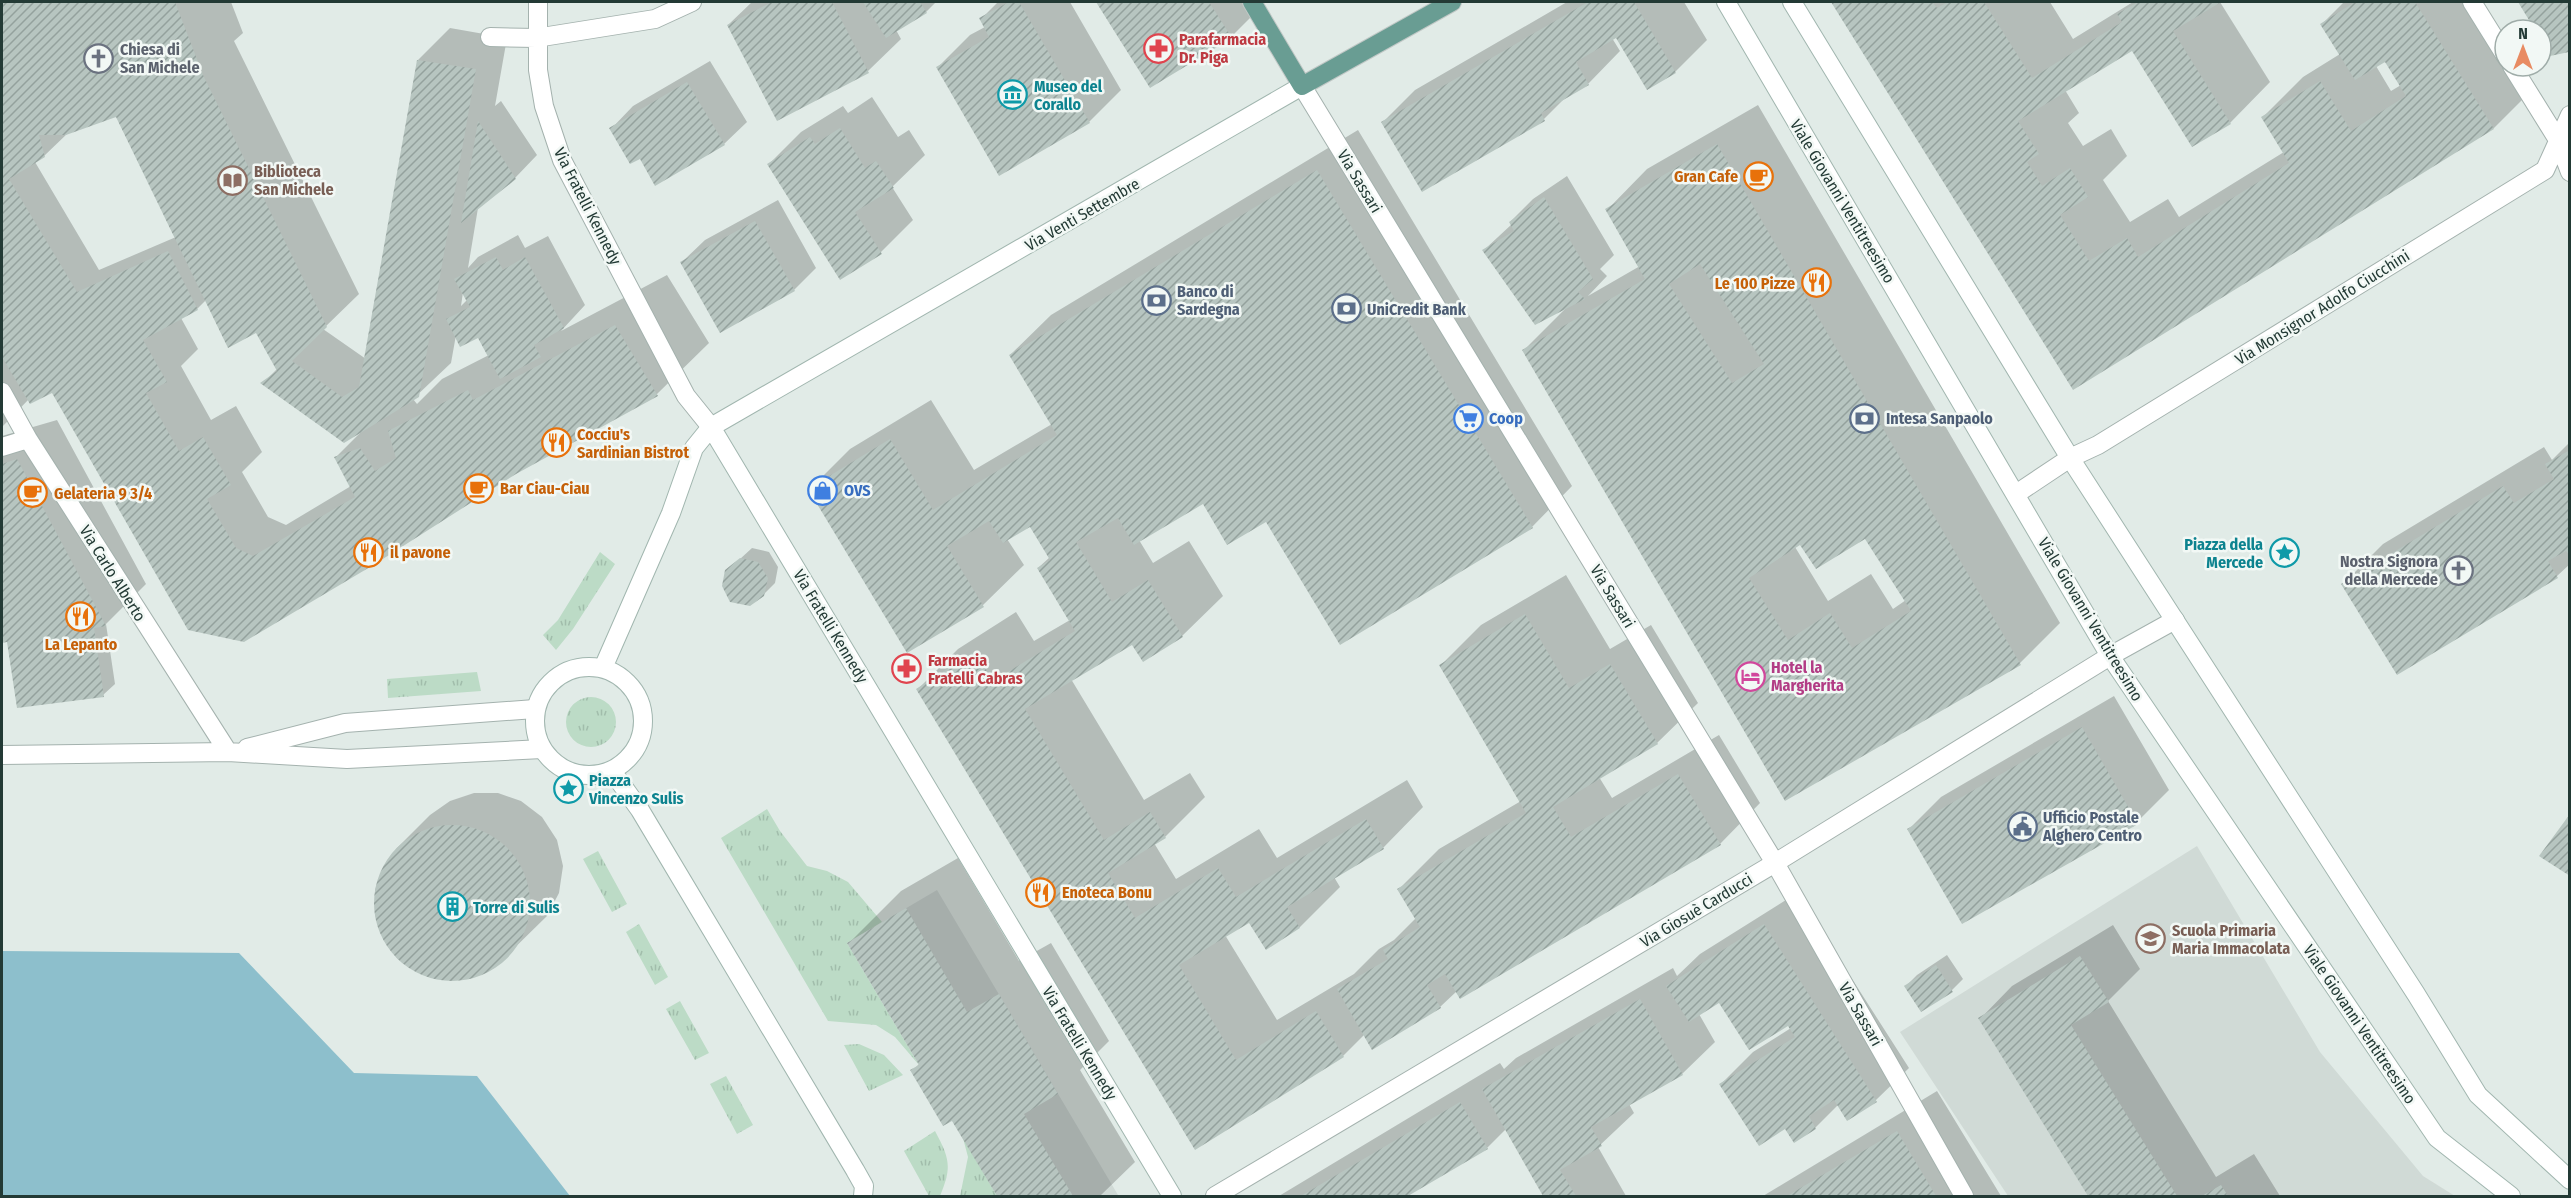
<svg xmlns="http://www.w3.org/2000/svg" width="2571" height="1198" font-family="'Fira Sans Condensed',sans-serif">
  <defs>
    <pattern id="grass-tufts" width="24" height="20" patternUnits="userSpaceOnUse" patternTransform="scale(1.5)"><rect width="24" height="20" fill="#bcdbc6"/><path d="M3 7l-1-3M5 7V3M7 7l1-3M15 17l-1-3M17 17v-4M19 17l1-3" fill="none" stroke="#a1bdab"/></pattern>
    <pattern id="building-hatch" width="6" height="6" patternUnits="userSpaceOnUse" patternTransform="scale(1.5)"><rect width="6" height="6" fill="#b7c5c0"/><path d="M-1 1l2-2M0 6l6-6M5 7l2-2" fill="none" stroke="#94a19d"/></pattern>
  </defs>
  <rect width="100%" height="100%" fill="#e1ebe7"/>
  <path fill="#d0dad6" d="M2197,846L2320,1052L2423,1176L2455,1196H2008L1900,1032Z
    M937,890L1118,1195L1115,1196H997L847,943Z"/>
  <path fill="url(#grass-tufts)" d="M600,552L615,564L573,629L556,650L543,635L558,620Z
    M477,672L481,691L388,698L387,679Z
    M566 722a25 25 0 1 1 50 0a25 25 0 1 1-50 0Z
    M767,809L780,831L807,866L827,871L848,882L882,922L847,943L919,1065L895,1037L876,1025L828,1021L721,838Z
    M598,851L627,904L612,912L583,859Z
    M639,924L668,977L655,985L626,932Z
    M680,1001L709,1053L695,1060L666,1009Z
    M859,1044L884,1055L903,1075L869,1091L844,1045Z
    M726,1076L753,1125L737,1134L710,1084Z
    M935,1131C950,1159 952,1167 940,1196H929L904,1151Z
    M963,1138L997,1196H960L968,1157Z"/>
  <path fill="#8dbfcc" d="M2,951L239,953L354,1073L477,1076L570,1196H2Z"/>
  <path fill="#0003" fill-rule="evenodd" d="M2,2H231L243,33L234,41L359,294L323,329L366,359L418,60L450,28L507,38L495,106L501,101L537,155L515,178L478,208L468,268L478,257L518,235L525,248L548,236L585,305L561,331L667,275L709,343L657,394L515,472L244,641L59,387L29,399L2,427ZM117,115L176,237L99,270L35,162L44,156L68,133ZM463,292L467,300L461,306ZM207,299L257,331L277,369L263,383L360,433L336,457L351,486L286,525L268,517L242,472L262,452L236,406L211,420L181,366L198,349L181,318L197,309ZM456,335L478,336L489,355L442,379L417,404L413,399L451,363Z
    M752,2H936L926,12L896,30L901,39L868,71L778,119L728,25Z
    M998,2H1070L1121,90L1089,122L938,67L970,35L985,27L981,19Z
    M1098,2H1261L1263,5L1231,37L1150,86Z
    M1567,2H1684L1707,40L1675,72L1616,36L1612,38L1620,51L1588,84L1568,95L1544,119L1383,122L1415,90Z
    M1833,2H2050L2073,39L2133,2H2220L2270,82L2230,123L2133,49L2065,90L2079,113L2068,123L2083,146L2111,129L2127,156L2103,180L2130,222L2168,199L2179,217L2284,152L2263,117L2303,77L2340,54L2322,24L2344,2H2480L2505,66L2534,88L2494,128L2073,388ZM2385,60L2401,85L2391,91L2376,66Z
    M2520,2H2570V49L2541,38V30H2536Z
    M710,61L747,122L724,144L656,184L640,157L611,129L633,106Z
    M872,97L898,137L909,130L925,155L892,187L913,220L881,252L841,278L769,164L801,132L843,106L848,113Z
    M1758,105L2060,623L2020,663L1786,799L1524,350L1565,309L1484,250L1512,224L1510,222L1533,199L1567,176L1614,255L1600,269L1607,276L1588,296L1640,266L1607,210L1647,169ZM1866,537L1906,600L1893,609L1871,574L1828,601L1795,547L1801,543Z
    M1358,130L1572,486L1532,527L1266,520L1203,502L1139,540L1153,563L1189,541L1223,596L1182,636L1143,660L1132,643L1071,679L1144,800L1190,773L1205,797L1165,837L1154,843L1176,879L1259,829L1277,858L1407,780L1423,807L1383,848L1334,877L1340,887L1300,927L1266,948L1250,921L1225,935L1277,1020L1354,974L1379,949L1394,940L1416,918L1399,889L1439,849L1521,801L1440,666L1481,625L1566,575L1610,649L1651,625L1698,703L1657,743L1599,777L1612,798L1719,735L1760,803L1720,844L1457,991L1440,1007L1365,1034L1343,1056L1196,1148L918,689L958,649L1016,612L1034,641L1070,620L1038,568L1050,557L1031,525L1007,539L1024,565L983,605L908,651L810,489L850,449L931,400L974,470L1052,424L1010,355L1051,315Z
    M778,200L816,268L794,290L682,262L705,240Z
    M57,420L146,584L106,624L115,684L103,695L12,639L2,641V436Z
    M2570,442V564L2557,576L2397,673L2343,584L2383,544L2544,447L2552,460Z
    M752,548L769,552L778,567L775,583L763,595L727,571Z
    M2114,696L2169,790L2137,822L1909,829L1941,797Z
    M474,793H498L521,801L542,817L557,840L563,866L559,893L547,916L494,968L469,979H442L417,972L397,958L383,937L375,915V890L383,868L397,848L430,815L450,801Z
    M958,858L1019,961L1051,943L1109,1041L1080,1070L1135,1162L1100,1196H998L952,1119L912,1071L920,1063L849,943L901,891Z
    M1797,893L1909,1068L1876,1100L1847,1119L1838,1105L1815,1128L1786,1127L1721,1084L1753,1052L1791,1028L1789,1024L1719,1001L1699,1014L1715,1042L1682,1074L1629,1104L1634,1113L1598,1147L1626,1196H1544L1506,1129L1487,1148L1405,1196H1279L1500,1063L1504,1069L1516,1058L1673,968L1677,976L1700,954Z
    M2113,925L2140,969L2108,1001L2216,1177L2254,1154L2280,1196H2090L1980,1019L2012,986Z
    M1947,955L1963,979L1952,990L1922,1010L1906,986L1917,975Z
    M1937,1091L2001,1196H1763Z"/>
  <path fill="url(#building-hatch)" fill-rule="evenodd" d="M2,2H175L203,75L327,327L292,361L342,397L359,387L417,60L476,69L419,397L344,443L260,383L277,371L256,333L228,348L116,117L66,135H39L45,157L9,179L77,292L168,251L198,310L143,340L167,382L146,393L179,451L203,437L231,485L207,499L236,548L253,556L355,497L334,457L360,448L375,471L396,458L388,431L468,390L473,400L615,325L658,396L516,474L375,564L244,642L188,630L52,393L30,404L2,357Z
    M772,2H832L869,73L777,121L727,25Z
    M863,2H920L927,13L886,38Z
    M1009,2H1019L1090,123L999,176L936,67L989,37L979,18Z
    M1096,2H1209L1232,38L1150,88Z
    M1588,2H1634L1676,73L1647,90L1616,38L1576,62L1589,85L1541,113L1545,121L1422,192L1381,122Z
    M1831,2H1932L1937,8L1948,2H1984L2032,78L2122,22L2117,14L2138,2H2221L2173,31L2231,124L2192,147L2132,51L2018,121L2039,154L2027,162L2042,186L2070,168L2088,197L2060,215L2089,261L2127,238L2138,257L2289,163L2261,117L2320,81L2351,131L2406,96L2385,62L2355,80L2320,24L2355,2H2415L2494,129L2073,390Z
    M2518,2H2570L2569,52L2550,56L2541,41V30H2535Z
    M687,82L725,145L655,186L640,159L630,164L609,128Z
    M478,121L516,179L461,223Z
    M840,128L865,168L876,161L894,188L855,212L882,254L840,280L767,164L810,137L815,144Z
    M1717,144L2021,665L1785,801L1522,350L1645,279L1605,209ZM1700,264L1764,364L1732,383L1669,284ZM1865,539L1911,611L1852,648L1830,613L1788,640L1749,578L1800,545L1816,569Z
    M1317,170L1533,528L1340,645L1266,522L1227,545L1203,504L1134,545L1118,518L1076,542L1112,602L1148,580L1183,637L1143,662L1132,645L1025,709L1104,840L1150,812L1166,838L1108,873L1135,918L1218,868L1236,897L1366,819L1384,849L1287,907L1300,928L1266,950L1249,923L1179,965L1236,1060L1316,1011L1344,1057L1195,1150L916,689L975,651L993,681L1075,631L1037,568L1050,560L1030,527L1003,543L989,521L947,546L984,607L907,653L808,489L890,439L933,510L1057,435L1009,355Z
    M1544,197L1593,279L1578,292L1585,299L1535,325L1482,250L1514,231L1509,222Z
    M755,221L795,291L720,333L680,262Z
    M496,257L503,270L525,257L564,328L534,345L541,357L500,379L478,338L460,347L446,319L470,307L454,279Z
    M2570,450V556L2566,551L2548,561L2558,578L2397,675L2341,584L2503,486L2514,503L2554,479L2545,464Z
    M17,459L106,626L94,628L104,697L17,708L7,642L2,643V464Z
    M740,558L758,562L768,578L764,596L750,606L730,602L722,586L725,570Z
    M1525,614L1569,688L1610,664L1658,744L1553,807L1571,837L1678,774L1721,845L1460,999L1445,974L1427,985L1441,1008L1372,1050L1337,989L1388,959L1383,950L1420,927L1397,889L1526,813L1439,665Z
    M2082,727L2138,824L1962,924L1907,829Z
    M2570,814V876L2539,856Z
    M374 903a78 78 0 1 1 156 0a78 78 0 1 1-156 0Z
    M906,908L967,1012L999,994L1058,1094L1024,1114L1073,1196H997L952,1121L943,1126L910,1070L919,1065L847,943Z
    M1764,924L1877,1102L1847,1121L1834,1100L1809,1116L1816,1129L1794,1143L1785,1129L1759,1146L1719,1084L1795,1037L1788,1026L1749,1050L1719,1003L1689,1022L1666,986Z
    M2080,956L2109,1002L2071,1025L2177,1196H2088L1978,1018Z
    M1936,965L1953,992L1921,1012L1904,986Z
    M1640,999L1683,1075L1591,1127L1602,1146L1560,1170L1576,1196H1543L1482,1089Z
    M1460,1102L1488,1149L1408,1196H1301Z
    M1897,1131L1936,1196H1787Z
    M2221,1185L2228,1196H2202Z"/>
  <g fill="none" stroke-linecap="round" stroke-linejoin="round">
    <defs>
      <path id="street" d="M538,2V70L544,106L562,160L686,396L711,427
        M2472,2L2505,55
        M490,37L536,38L655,19L692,2
        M2512,66L2558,140L2570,172
        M1302,86L1775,863L1964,1196
        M2,392L28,439L228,752
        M2,447L28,439
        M2016,494L2070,458L2098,445L2545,170L2570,115
        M247,748L345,723L535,709
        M2,755L228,752L347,759L542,749
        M1215,1196L1775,863L2110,656L2175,620"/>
      <path id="secondary" d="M1726,2L2110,656L2437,1138L2511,1196
        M1792,2L2070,458L2416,994L2478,1095L2570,1180
        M711,427L1172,1196
        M535 721a54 54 0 1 1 108 0a54 54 0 1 1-108 0Z
        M603,668L671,513L694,448L711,427L1302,86
        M612,771L640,810L855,1170L864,1186L863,1196"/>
      <path id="primary" d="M1252,2L1302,86L1452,2"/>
    </defs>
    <use href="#street" stroke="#a4b2ae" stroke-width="20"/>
    <use href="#secondary" stroke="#a1b6af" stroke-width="20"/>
    <use href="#primary" stroke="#c1c8c6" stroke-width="20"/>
    <use href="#street" stroke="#fff" stroke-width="18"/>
    <use href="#secondary" stroke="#fff" stroke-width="18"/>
    <use href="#primary" stroke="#699d93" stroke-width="18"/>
  </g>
  <defs>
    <symbol id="pharmacy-ring" viewBox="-11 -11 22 22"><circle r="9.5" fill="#f2f8f5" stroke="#e0444e" stroke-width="1.5"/><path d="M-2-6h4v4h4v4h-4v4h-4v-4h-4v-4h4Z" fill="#e0444e"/></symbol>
    <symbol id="church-ring" viewBox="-11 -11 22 22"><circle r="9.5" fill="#f2f8f5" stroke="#6b7280" stroke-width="1.5"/><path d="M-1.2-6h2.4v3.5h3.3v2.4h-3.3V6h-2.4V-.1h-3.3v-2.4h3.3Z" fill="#6b7280"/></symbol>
    <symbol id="museum-ring" viewBox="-11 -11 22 22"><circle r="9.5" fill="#f2f8f5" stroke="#0f9aa8" stroke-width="1.5"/><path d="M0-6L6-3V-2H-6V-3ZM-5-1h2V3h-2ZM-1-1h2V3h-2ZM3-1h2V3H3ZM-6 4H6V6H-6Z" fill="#0f9aa8"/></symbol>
    <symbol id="cafe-ring" viewBox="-11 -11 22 22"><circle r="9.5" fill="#f2f8f5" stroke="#e8710a" stroke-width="1.5"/><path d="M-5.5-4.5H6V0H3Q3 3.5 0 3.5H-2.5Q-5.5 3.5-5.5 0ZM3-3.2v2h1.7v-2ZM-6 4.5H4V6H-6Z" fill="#e8710a"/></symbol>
    <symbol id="library-ring" viewBox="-11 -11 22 22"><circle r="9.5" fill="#f2f8f5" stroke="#8d6e63" stroke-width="1.5"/><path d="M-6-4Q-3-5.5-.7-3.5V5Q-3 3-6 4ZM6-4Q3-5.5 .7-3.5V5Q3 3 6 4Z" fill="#8d6e63"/></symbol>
    <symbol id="restaurant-ring" viewBox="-11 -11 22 22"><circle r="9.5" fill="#f2f8f5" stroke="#e8710a" stroke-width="1.5"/><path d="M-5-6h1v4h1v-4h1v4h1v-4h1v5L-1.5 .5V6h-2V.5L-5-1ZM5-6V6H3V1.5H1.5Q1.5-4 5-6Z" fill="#e8710a"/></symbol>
    <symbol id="bank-ring" viewBox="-11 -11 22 22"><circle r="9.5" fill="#f2f8f5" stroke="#5c6f8a" stroke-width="1.5"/><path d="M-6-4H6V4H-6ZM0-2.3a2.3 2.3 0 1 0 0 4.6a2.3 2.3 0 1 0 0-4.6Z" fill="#5c6f8a"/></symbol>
    <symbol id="supermarket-ring" viewBox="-11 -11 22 22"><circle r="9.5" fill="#f2f8f5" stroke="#3f7fe0" stroke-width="1.5"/><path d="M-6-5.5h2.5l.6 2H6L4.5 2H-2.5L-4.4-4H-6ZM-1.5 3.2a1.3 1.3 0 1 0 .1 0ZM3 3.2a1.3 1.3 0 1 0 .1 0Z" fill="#3f7fe0"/></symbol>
    <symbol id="shop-ring" viewBox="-11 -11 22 22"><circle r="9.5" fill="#f2f8f5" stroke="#3f7fe0" stroke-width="1.5"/><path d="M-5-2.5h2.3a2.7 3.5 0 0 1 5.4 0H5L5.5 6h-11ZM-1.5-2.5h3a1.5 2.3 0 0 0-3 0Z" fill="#3f7fe0"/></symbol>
    <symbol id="sight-ring" viewBox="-11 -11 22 22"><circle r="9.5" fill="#f2f8f5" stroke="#0f9aa8" stroke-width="1.5"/><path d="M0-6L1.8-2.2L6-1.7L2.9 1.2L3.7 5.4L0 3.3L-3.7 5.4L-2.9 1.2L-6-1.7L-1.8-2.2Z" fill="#0f9aa8"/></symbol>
    <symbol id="hotel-ring" viewBox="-11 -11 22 22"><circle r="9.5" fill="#f2f8f5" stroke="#d1479c" stroke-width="1.5"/><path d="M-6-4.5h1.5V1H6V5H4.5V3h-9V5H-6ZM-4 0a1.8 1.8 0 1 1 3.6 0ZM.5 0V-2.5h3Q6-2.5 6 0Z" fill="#d1479c"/></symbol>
    <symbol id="civic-ring" viewBox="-11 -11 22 22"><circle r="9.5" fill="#f2f8f5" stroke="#5c6f8a" stroke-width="1.5"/><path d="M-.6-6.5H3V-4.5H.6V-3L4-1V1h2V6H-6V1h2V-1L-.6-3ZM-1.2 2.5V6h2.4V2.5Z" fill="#5c6f8a"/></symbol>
    <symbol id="building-ring" viewBox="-11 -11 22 22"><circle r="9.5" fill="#f2f8f5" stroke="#0f9aa8" stroke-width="1.5"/><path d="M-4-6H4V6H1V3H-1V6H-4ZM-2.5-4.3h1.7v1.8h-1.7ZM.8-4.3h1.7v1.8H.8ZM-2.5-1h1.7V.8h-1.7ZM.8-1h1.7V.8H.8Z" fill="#0f9aa8"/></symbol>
    <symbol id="school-ring" viewBox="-11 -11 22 22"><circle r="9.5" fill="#f2f8f5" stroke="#8d6e63" stroke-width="1.5"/><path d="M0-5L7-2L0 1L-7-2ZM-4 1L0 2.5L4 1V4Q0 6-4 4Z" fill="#8d6e63"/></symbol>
  </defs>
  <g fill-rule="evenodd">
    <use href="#pharmacy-ring" x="1142" y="32" width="33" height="33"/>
    <use href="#church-ring" x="82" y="42" width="33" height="33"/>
    <use href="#museum-ring" x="996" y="78" width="33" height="33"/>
    <use href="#cafe-ring" x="1742" y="160" width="33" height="33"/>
    <use href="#library-ring" x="216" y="164" width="33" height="33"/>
    <use href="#restaurant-ring" x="1800" y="266" width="33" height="33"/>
    <use href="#bank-ring" x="1140" y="284" width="33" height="33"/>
    <use href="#bank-ring" x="1330" y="292" width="33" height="33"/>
    <use href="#supermarket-ring" x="1452" y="402" width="33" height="33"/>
    <use href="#bank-ring" x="1848" y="402" width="33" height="33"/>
    <use href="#restaurant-ring" x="540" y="426" width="33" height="33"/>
    <use href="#cafe-ring" x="462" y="472" width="33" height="33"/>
    <use href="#shop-ring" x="806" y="474" width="33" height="33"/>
    <use href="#cafe-ring" x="16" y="476" width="33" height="33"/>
    <use href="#restaurant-ring" x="352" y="536" width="33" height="33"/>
    <use href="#sight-ring" x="2268" y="536" width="33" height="33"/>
    <use href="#church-ring" x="2442" y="554" width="33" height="33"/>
    <use href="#restaurant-ring" x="64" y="600" width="33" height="33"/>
    <use href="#pharmacy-ring" x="890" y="652" width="33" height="33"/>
    <use href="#hotel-ring" x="1734" y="660" width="33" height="33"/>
    <use href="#sight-ring" x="552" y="772" width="33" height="33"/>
    <use href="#civic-ring" x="2006" y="810" width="33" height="33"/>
    <use href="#restaurant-ring" x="1024" y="876" width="33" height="33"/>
    <use href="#building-ring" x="436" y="890" width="33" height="33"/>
    <use href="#school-ring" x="2134" y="922" width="33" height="33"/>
  </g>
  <g text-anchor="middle" stroke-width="5" stroke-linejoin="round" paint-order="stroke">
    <g font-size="16" font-weight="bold" fill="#be3a42" stroke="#f2f8f5" text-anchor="start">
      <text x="1179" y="45">Parafarmacia<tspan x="1179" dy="18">Dr. Piga</tspan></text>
      <text x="928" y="666">Farmacia<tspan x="928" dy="18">Fratelli Cabras</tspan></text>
    </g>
    <g font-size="16" font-weight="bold" fill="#5b616d" stroke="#f2f8f5" text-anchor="start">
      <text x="120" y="55">Chiesa di<tspan x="120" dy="18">San Michele</tspan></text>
      <text x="2438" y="567" text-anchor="end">Nostra Signora<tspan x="2438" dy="18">della Mercede</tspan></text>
    </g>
    <g font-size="16" font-weight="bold" fill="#0d838f" stroke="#f2f8f5" text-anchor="start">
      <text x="1034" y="92">Museo del<tspan x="1034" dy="18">Corallo</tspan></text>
      <text x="2263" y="550" text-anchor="end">Piazza della<tspan x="2263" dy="18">Mercede</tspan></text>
      <text x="589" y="786">Piazza<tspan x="589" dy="18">Vincenzo Sulis</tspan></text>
      <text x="473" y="913">Torre di Sulis</text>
    </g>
    <g font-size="16" font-weight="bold" fill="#785e54" stroke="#f2f8f5" text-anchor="start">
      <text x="254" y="177">Biblioteca<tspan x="254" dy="18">San Michele</tspan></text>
      <text x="2172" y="936">Scuola Primaria<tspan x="2172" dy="18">Maria Immacolata</tspan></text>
    </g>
    <g font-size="16" font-weight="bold" fill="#c56008" stroke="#f2f8f5" text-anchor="start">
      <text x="1738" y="182" text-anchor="end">Gran Cafe</text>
      <text x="1795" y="289" text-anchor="end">Le 100 Pizze</text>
      <text x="577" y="440">Cocciu's<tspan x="577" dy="18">Sardinian Bistrot</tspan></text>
      <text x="500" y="494">Bar Ciau-Ciau</text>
      <text x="54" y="499">Gelateria 9 3/4</text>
      <text x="390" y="558">il pavone</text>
      <text x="81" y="650" text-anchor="middle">La Lepanto</text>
      <text x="1062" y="898">Enoteca Bonu</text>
    </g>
    <g font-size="16" fill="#233a35" stroke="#f2f8f5">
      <text transform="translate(1360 181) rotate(59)" y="6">Via Sassari</text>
      <text transform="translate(1843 201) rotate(59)" y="6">Viale Giovanni Ventitreesimo</text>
      <text transform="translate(588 206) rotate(63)" y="6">Via Fratelli Kennedy</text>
      <text transform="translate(1082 214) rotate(-30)" y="6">Via Venti Settembre</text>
      <text transform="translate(2322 307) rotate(-32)" y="6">Via Monsignor Adolfo Ciucchini</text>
      <text transform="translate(113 573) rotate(58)" y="6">Via Carlo Alberto</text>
      <text transform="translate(1613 596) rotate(59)" y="6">Via Sassari</text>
      <text transform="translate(2091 619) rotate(59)" y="6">Viale Giovanni Ventitreesimo</text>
      <text transform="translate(831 626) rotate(59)" y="6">Via Fratelli Kennedy</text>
      <text transform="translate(1696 910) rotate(-31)" y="6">Via Giosuè Carducci</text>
      <text transform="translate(1861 1014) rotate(60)" y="6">Via Sassari</text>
      <text transform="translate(2360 1024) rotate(56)" y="6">Viale Giovanni Ventitreesimo</text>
      <text transform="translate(1080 1043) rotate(59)" y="6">Via Fratelli Kennedy</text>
    </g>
    <g font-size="16" font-weight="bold" fill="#4e5e75" stroke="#f2f8f5" text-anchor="start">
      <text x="1177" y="297">Banco di<tspan x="1177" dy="18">Sardegna</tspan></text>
      <text x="1367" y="315">UniCredit Bank</text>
      <text x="1886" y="424">Intesa Sanpaolo</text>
      <text x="2043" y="823">Ufficio Postale<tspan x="2043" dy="18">Alghero Centro</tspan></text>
    </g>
    <g font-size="16" font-weight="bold" fill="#366cbe" stroke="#f2f8f5" text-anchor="start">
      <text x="1489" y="424">Coop</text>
      <text x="844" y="496">OVS</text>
    </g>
    <g font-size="16" font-weight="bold" fill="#b23c85" stroke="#f2f8f5" text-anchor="start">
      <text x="1771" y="673">Hotel la<tspan x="1771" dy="18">Margherita</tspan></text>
    </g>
  </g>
  <rect width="2571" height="1198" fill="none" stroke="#233a35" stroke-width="6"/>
  <g transform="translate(2523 48)"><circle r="28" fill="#f2f8f5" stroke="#9faca8" stroke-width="1.5"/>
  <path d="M0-4.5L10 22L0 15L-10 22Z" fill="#e88b62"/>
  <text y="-9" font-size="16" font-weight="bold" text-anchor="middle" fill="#233a35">N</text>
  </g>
</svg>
